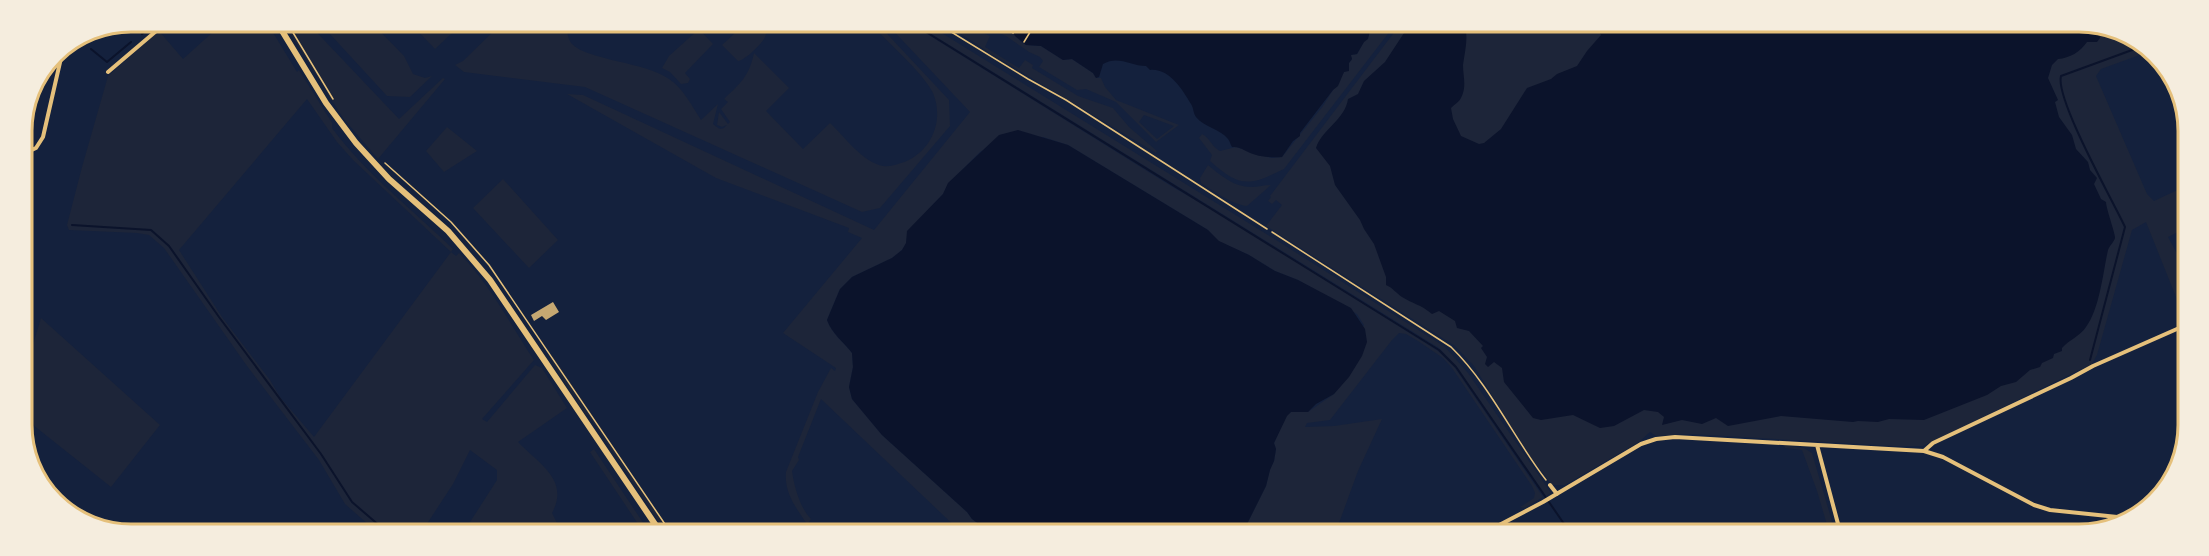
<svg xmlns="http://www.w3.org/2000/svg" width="2209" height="556" font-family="Commissioner,sans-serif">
  <rect width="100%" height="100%" fill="#14213d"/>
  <path fill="#1d2539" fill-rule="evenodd" d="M225,21H266L297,72L299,70L329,118L332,123V128C366,174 412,209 453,249L451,252L456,256L459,253C490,284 510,324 534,360L482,419L487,422L535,365L542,368L567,408L518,442C539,464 570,480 552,513L562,533H463L497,480V470L470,450L453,484L421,533H378L345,504L319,460L247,366L164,248L149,235L137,233L69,230L67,225L82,167L108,76L159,31L183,59ZM307,99L337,142L353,160L451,252L314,437L280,397L270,380L222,317L179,250Z
    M289,21H306L399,119L443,78L445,79L378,159L343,118L288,30L293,27Z
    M318,21H370L404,56L413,74L425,78L432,76L410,97L387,96Z
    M416,21H465L435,49L412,25Z
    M504,21H566C567,28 567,39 572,44C587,60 645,62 669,79C683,88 692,106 701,120L718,104L713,124C718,128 721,132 727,125L722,127L717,125L719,112L728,124L730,122L721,109L728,102L724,99C741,83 749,76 754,53L789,88L766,111L803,149L830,123C845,137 862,162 883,166C889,167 895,165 901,163C930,154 945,122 933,93C925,75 884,38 868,22H876L949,100L950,126L880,208L862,212L585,87L464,72L455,65L463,61Z
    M747,22H751L756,26L757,24L755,22H768C766,27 767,33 765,37C762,44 745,60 738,61L722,45Z
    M885,22H908L1171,186L1229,219L1438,351L1455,368L1543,497L1525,508L1520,507L1534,498L1535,493L1532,486L1452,368L1443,358L1418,341L1406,334L1399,333L1392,340L1330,420L1307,423L1305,427L1334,426L1382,419L1358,471L1335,534H1242L1266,486L1270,469L1274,461L1276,449L1274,443L1286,416L1291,412H1308L1334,394L1364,325L1357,314L1298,280L1275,271L1249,255L1218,241L1208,230L1068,145L1043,137L981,151L949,183L943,194L927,211L902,250L892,258L852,277L840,289L827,320C832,334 844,342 852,353L853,367L849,387L852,399L882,435L967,512L972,519L992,534H963L821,399L798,457L799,460L792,471C794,486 800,508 811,519L801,534H792L807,524C796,508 784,493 786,472L818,392L831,368L835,371L836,368L783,333L862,238L848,232L849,228L716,178L567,94L583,95L874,230L970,112Z
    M912,22H924L1273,238L1445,347L1468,373L1551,493L1546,496L1457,367L1439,348Z
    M943,22H957L990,36L985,47L1019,68L1025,60L1033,65L1032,68L1078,96L1113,108L1129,127L1157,151L1156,153L993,55Z
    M972,22H997L1012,30L1020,41L1026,45L1041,46L1063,60L1072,59L1093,73L1096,78H1101L1105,87L1116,100L1179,125L1156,142L1116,102L1086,89L1077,90L1039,67L1043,61L1040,57L1029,52L1006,36ZM1144,115L1174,126L1157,139L1139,122Z
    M1384,22H1397L1284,169C1249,186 1240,188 1210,161L1212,155L1199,138L1202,134C1210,138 1212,147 1220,151L1236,147L1271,158L1282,157L1323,106L1344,72L1349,70V63L1352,59L1350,55L1357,54L1370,31L1379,29Z
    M1402,22L2101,23L2151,51L2101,69L2096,76L2147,194L2154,201L2186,186V228L2168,237L2186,270V322L2146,222L2132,230L2097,355L2092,364L1923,446H1893L1689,434L1656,436L1650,432L1639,442L1565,485H1552L1529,455L1474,366L1455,346L1266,226L1282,205L1276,200L1272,204L1268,201L1271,197L1270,196Z
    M699,29L713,44L685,73L690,79L688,83L681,84L670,72L662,68L669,56Z
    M447,127L477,151L444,172L426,151Z
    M1208,165C1220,175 1234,187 1251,187C1258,187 1264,185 1271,185L1247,206C1233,205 1212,190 1201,183L1200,178Z
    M503,179L558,240L529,268L473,208Z
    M41,318L160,425L111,487L23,417V378Z
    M553,356L671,533H666L588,415H586L553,365L551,359Z
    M1784,445L1804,448L1812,453L1836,535H1830L1817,491L1802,450L1785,448Z
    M594,449L650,533H644L590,452Z"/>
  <path fill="#0b132b" d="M997,22H1384L1378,30L1370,31L1368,39L1364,42L1357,54L1351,55L1352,59L1349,63V71L1344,72L1338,86L1333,90L1300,133V136L1293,141L1282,157C1271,158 1257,157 1246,151C1240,148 1239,147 1232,147C1230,144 1230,141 1228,139C1220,129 1204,127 1196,117C1193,113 1194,109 1191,104C1182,89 1169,68 1150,70L1146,66C1131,66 1118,55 1103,64L1099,77L1096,78L1093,73L1072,59L1063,60L1041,46L1026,45L1015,36L1012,30Z
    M1420,22H1464C1469,37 1465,50 1463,65C1463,76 1467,87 1461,98C1459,102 1455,104 1451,108L1453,119L1461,136L1479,144L1484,143L1501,129L1527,88L1551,79L1557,74L1577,66L1587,51L1601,35L1593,23H2101L2102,24V30L2099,32L2100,38L2097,42H2087C2080,52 2070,58 2058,59L2052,65L2048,78L2058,100L2055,102L2059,117L2072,135L2076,149L2088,162L2090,170L2097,178L2094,184L2101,199L2106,202C2106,208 2116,236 2115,238C2114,242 2110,245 2108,250C2103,272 2100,308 2086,327C2080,336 2069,340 2062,348V351L2054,354L2053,358L2042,363L2040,367L2030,370L2016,382L2001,386L1987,395L1924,420L1889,419L1878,422L1858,421L1853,422L1781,416L1728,426L1716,418L1702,424L1682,420L1662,425L1664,417L1658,412L1644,410L1614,426L1600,428L1573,415L1541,420L1533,418L1504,382L1502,368L1494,362L1488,367L1485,364L1487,357L1481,348L1483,346L1469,331L1457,328L1455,321L1439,311L1432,314C1420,304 1413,304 1402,297C1396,293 1393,288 1386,285V277L1374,244L1364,229L1360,220L1335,185L1330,166L1316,148C1322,129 1345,120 1348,99L1358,94L1364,81L1385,62L1404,33Z
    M1018,130L1068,145L1208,230L1219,241L1249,255L1275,271L1298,280L1351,308L1365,329L1367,342L1362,356L1349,377L1334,394L1316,404L1308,412H1291L1287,416L1274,443L1276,449L1274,461L1270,470L1266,486L1242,534H992L972,519L967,512L882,435L852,399L849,387L853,367L852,353C844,342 832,334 827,320L840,289L852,277L892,258L902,250L906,243L907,231L943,194L948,183L999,135Z"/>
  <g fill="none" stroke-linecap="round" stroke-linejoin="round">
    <path stroke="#0b132b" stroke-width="2" d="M910,22L1439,350L1456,367L1571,534
      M142,34L156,21
      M91,49L107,62L131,42
      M72,225L151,230L169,246L219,317L321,454L352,502L388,533
      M2090,360L2125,227C2113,201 2055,99 2061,76L2143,46"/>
  </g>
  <path fill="#c6a872" d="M553,302L559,312L546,320L542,316L534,321L531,315Z"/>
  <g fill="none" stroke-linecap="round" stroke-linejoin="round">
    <path stroke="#e5c07b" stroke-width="1.5" d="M286,21L333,99
      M1032,22L1038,26
      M1013,33L1020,22
      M1024,42L1035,24
      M385,163L451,222L489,265L671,533
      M1272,232L1451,347C1490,385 1513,437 1546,480"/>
    <path stroke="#e5c07b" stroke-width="1.5" d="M935,22L1028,79L1066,100L1267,229"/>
    <path stroke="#e5c07b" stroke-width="4" d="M108,72L168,21
      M21,155L36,148L43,137L61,58V47
      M1817,445L1841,535
      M1924,451L1933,443L2071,378L2093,366L2186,325
      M1550,485L1557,494
      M1482,534L1543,502L1641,444L1656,439L1675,437L1924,451L1943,457L2034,505L2050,510L2127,518"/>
    <path stroke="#e5c07b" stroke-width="6" d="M276,21L326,103L356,143L389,179L448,231L490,280L661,533"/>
  </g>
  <path d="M0 0H2209V556H0ZM131 32H2079A99 99 0 0 1 2178 131V425A99 99 0 0 1 2079 524H131A99 99 0 0 1 32 425V131A99 99 0 0 1 131 32Z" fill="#f5edde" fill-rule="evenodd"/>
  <path fill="none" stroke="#e5c07b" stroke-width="3" d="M131 32H2079A99 99 0 0 1 2178 131V425A99 99 0 0 1 2079 524H131A99 99 0 0 1 32 425V131A99 99 0 0 1 131 32Z"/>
</svg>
